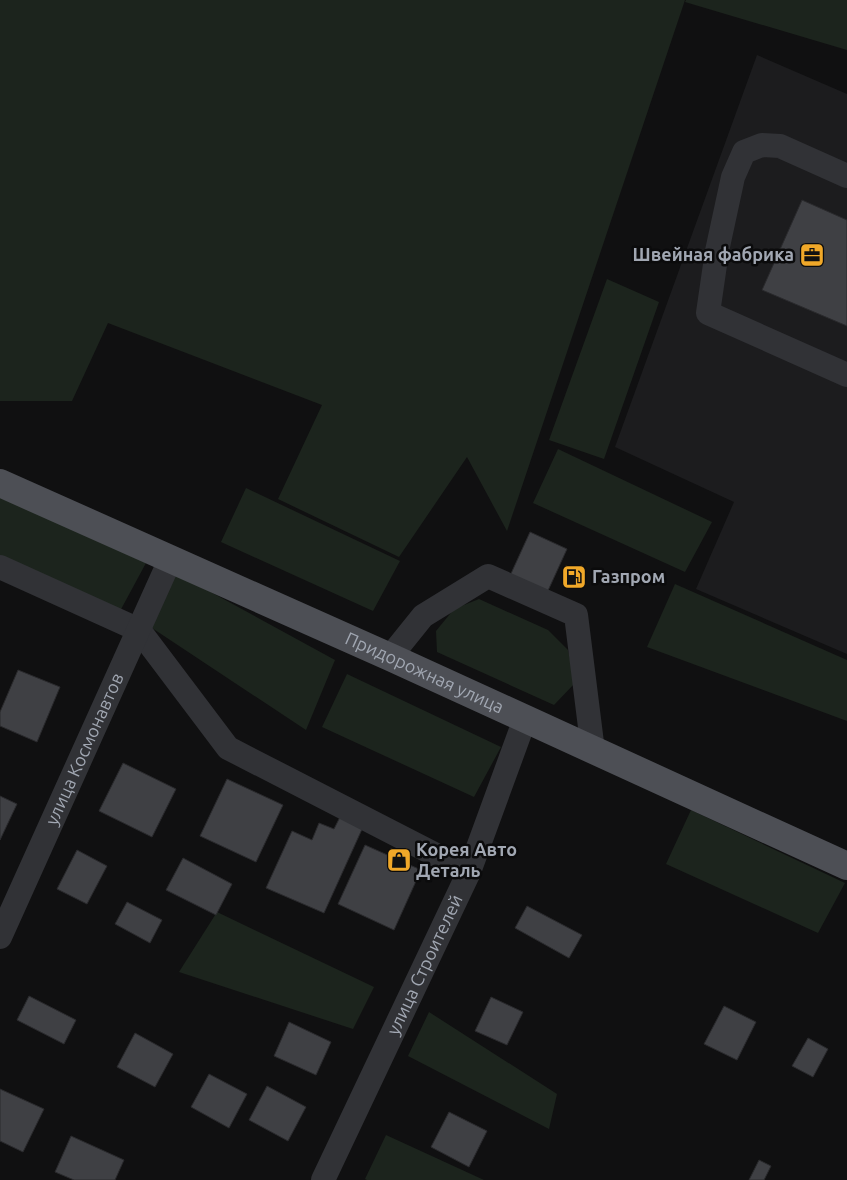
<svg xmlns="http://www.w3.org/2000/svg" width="847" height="1180" font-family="Ubuntu,sans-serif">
  <rect width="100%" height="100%" fill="#101011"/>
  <path fill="#1c1c1e" d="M757,55L847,94V654L696,589L734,502L615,447Z"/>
  <path fill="#1c241d" d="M0,0H685L507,531L467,457L399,557L278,499L322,405L108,323L72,401H0Z
    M686,0H847V50L685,2Z
    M607,279L659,302L604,459L549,440Z
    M558,449L712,522L685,572L533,503Z
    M246,488L400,561L373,611L221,542Z
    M0,494L146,563L119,613L0,559Z
    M174,572L335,660L306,730L149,626Z
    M675,584L847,660V721L647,647Z
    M479,599L548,630L568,650L575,683L554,705L437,652L436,631L454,609Z
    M347,674L501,747L474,797L322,727Z
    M691,810L845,883L818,933L666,864Z
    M217,912L374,987L353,1029L179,972Z
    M429,1012L557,1094L549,1129L408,1056Z
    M386,1135L484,1180H367L365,1179Z"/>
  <path fill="#3f4044" stroke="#2a2a2d" d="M802,200L847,220V326L762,290Z
    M530,532L567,549L546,595L509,578Z
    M18,670L60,687L37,742L0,726V712Z
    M123,763L176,789L152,837L99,811Z
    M227,779L283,805L256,862L200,836Z
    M0,796L17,804L0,840Z
    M340,817L363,827L324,913L266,888L292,831L312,840L319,823L334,829Z
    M365,845L421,870L394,930L338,904Z
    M77,850L107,866L87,904L57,889Z
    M183,858L232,884L216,915L166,890Z
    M127,902L162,920L150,943L115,924Z
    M527,906L582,935L569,958L515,928Z
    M29,996L76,1020L64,1044L17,1020Z
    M491,997L523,1012L507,1045L475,1031Z
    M724,1006L756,1022L737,1060L704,1044Z
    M289,1022L331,1042L316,1075L274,1056Z
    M135,1033L173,1054L155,1087L117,1067Z
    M808,1038L828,1049L813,1077L792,1066Z
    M209,1074L247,1094L229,1128L191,1107Z
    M267,1086L306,1107L288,1141L249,1120Z
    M0,1089L44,1109L23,1152L0,1141Z
    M449,1112L487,1131L469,1167L431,1147Z
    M71,1136L124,1160L115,1180H74L55,1172Z
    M759,1160L771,1166L764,1180H749Z"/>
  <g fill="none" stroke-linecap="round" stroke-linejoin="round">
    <g stroke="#313236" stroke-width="24">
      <path d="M847,176L780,146L762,145L744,152L733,177L717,251L708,313L847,375"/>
      <path d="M0,567L139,630L228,748L469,872"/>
      <path d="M390,657L423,616L488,576L576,615L593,751"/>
      <path id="s1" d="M0,937L170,560"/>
      <path id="s2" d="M323,1180L469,872L525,719"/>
    </g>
    <path stroke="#4d4f55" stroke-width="28" id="s3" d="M0,483L390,657L847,866"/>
  </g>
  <defs>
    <symbol id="office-square" viewBox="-11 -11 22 22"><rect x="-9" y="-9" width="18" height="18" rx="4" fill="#f0a829" stroke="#0b0b0c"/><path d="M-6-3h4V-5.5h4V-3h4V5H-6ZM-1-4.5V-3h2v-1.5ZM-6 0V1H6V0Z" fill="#111"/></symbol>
    <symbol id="fuel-square" viewBox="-11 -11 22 22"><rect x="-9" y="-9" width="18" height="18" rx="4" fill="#f0a829" stroke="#0b0b0c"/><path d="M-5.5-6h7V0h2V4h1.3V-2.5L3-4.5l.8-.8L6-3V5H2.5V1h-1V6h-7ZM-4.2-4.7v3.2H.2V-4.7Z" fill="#111"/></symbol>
    <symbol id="shop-square" viewBox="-11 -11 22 22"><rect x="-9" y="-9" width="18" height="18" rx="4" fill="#f0a829" stroke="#0b0b0c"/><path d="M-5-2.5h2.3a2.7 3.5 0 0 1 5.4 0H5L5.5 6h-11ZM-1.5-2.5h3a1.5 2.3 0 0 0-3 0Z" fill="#111"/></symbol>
  </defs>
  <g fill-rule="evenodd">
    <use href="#office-square" x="798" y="241" width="28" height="28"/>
    <use href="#fuel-square" x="560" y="563" width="28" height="28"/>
    <use href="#shop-square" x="385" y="846" width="28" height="28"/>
  </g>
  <g text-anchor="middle" stroke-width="5" stroke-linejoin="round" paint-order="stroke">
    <g font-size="18" font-weight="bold" fill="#a1a7b2" stroke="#0b0b0c" text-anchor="start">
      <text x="794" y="261" text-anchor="end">Швейная фабрика</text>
      <text x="592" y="583">Газпром</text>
      <text x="416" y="856">Корея Авто<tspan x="416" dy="21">Деталь</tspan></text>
    </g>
    <g font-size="18" fill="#a1a7b2" stroke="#0b0b0c">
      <text dy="6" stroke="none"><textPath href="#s3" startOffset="465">Придорожная улица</textPath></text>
      <text dy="6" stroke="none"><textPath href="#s1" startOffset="206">улица Космонавтов</textPath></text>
      <text dy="6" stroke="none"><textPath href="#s2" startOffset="238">улица Строителей</textPath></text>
    </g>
  </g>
</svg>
